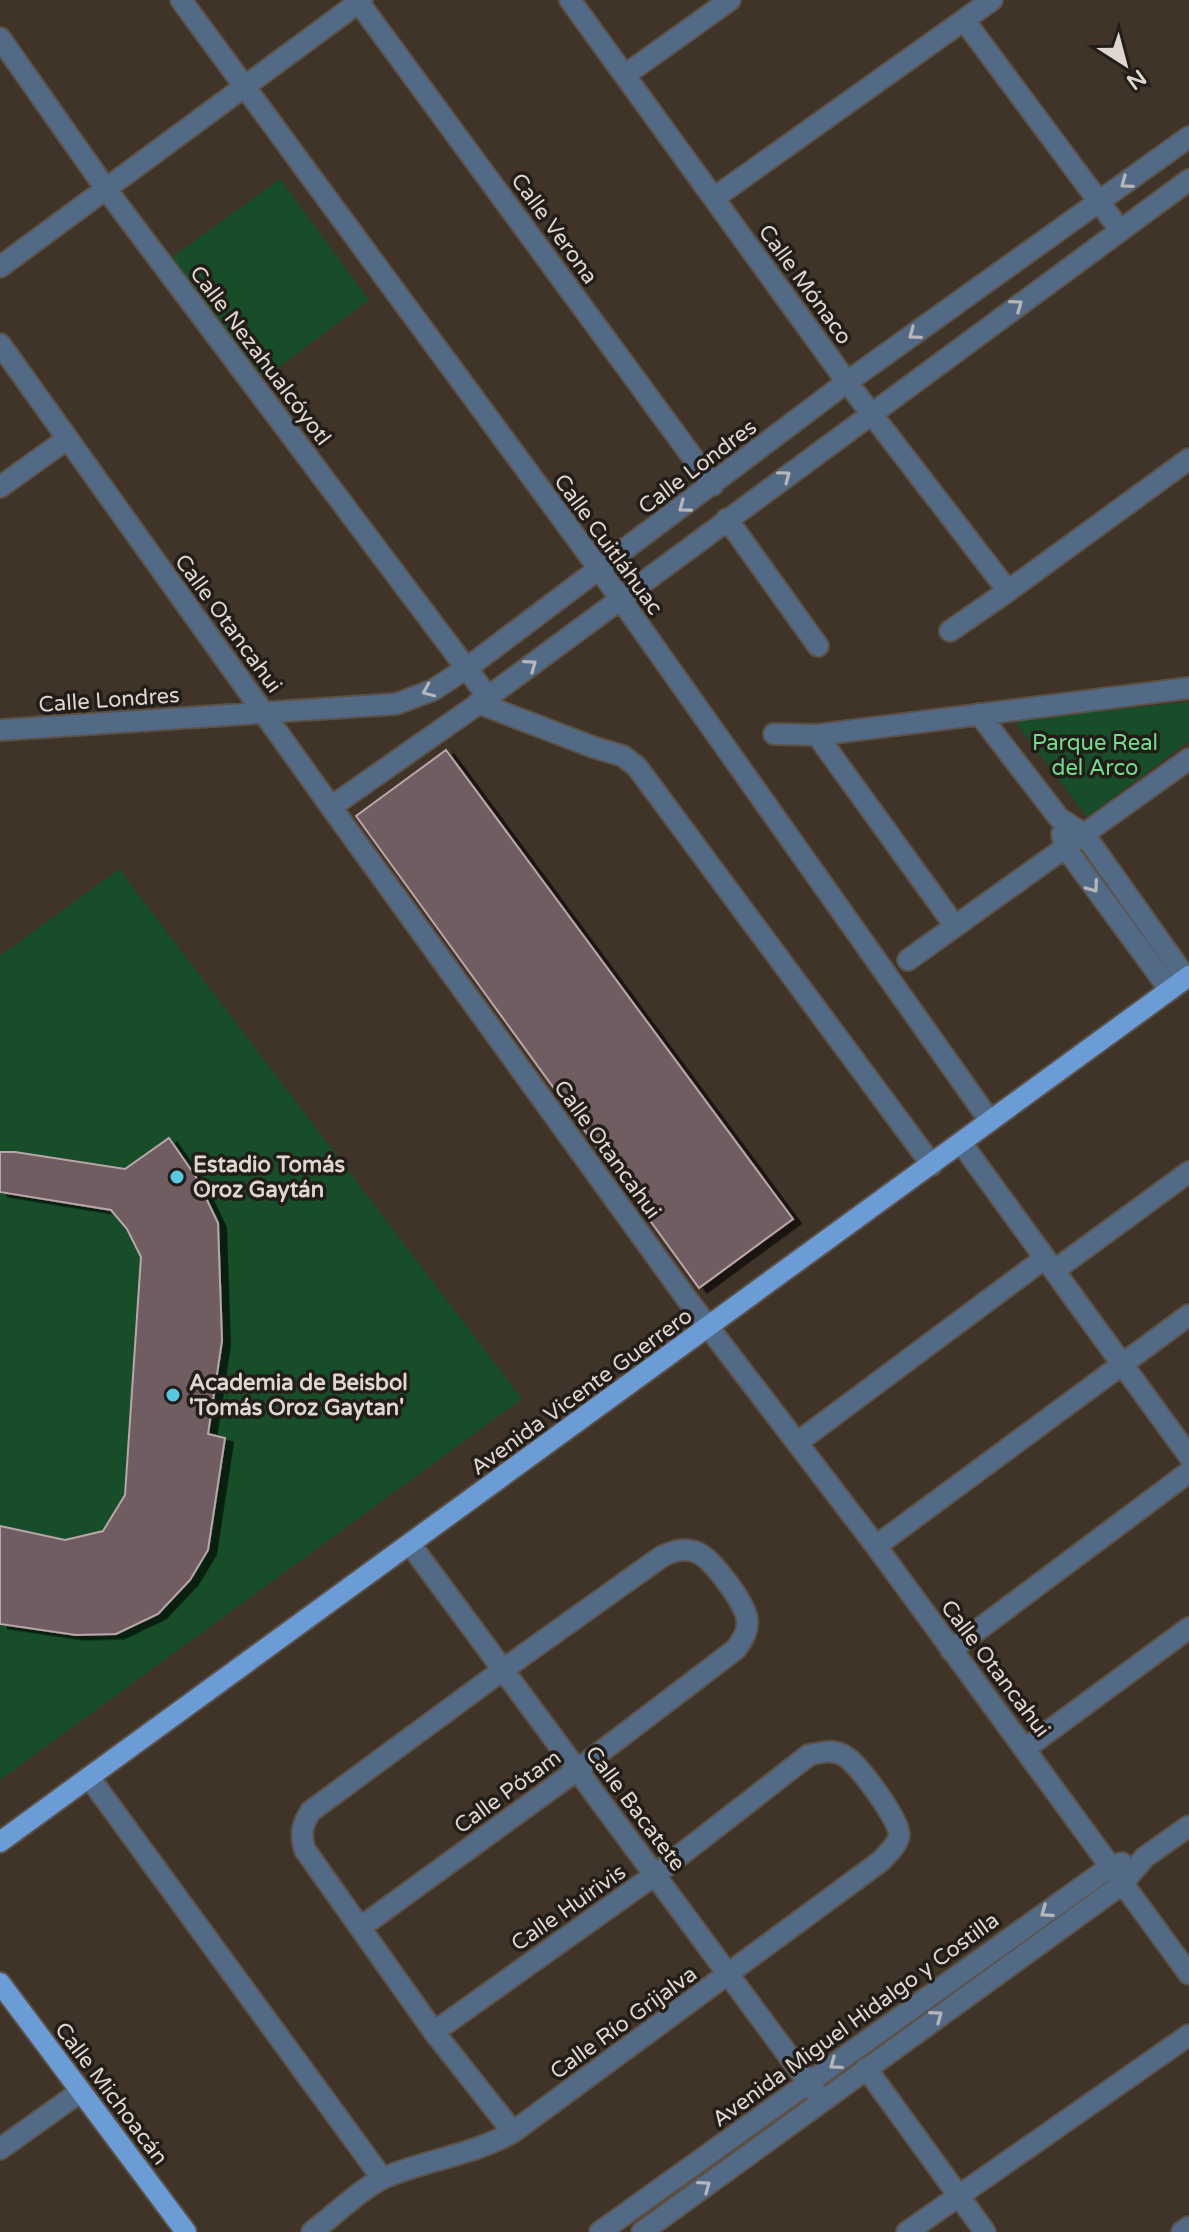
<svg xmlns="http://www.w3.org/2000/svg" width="1189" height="2232" font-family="'Varela Round',sans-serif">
  <defs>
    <filter id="shadow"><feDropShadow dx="8" dy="4.5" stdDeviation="0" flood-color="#0009"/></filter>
  </defs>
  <rect width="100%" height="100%" fill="#403429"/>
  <path fill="#174d28" d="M280,179L369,300L257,383L167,261Z
    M1189,702V741L1087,817L1014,720Z
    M119,869L522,1399L0,1780V956Z"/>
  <path fill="#6f5d62" stroke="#b9a5aa" stroke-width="2" filter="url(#shadow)" d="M446,750L793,1219L699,1288L356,816Z
    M169,1138L196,1177L218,1223L222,1341L208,1434L225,1438L208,1550L190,1580L158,1614L116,1634L76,1635L0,1624V1526L65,1540L103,1531L125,1495L141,1257L127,1229L111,1210L0,1192V1152H15L125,1169Z"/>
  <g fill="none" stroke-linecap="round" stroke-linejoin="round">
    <defs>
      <path id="minor" d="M181,0L600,570L990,1121
        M357,0L713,485
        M570,0L847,382L1008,591
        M964,20L1120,230
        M0,38L106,189L488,697
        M625,75L730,0
        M714,198L992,0
        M0,267L362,0
        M0,344L331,807L687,1299L876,1546L1189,1974
        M0,487L67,439
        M727,519L818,646
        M950,631L1008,591L1189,459
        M478,703L593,747L623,756L637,767L932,1165
        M979,714L1059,818L1084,834L1186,978
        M0,730L396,704L433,690L467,668L847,382L1189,137
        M774,734L817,735L1189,688
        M817,735L955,926
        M331,807L488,697L1189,180
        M1062,834L1065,847L1170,990
        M908,960L1189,759
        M962,1144L1189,1456
        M1055,1270L1189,1172
        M798,1442L1045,1258
        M410,1544L822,2101
        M876,1546L1189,1315
        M951,1650L1189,1472
        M1026,1748L1189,1628
        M89,1777L382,2178
        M361,1927L577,1770L736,1649C742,1641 749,1630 747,1619C745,1603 713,1560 698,1553C684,1547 673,1551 661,1557L504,1669L311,1811C302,1824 300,1835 305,1850L434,2032L513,2132
        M866,2068L985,2232
        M0,2149L80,2092
        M312,2232C332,2217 364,2186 386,2177C429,2159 473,2155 513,2132L881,1861C887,1854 898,1845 899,1835C901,1822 859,1765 846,1757C835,1749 822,1752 809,1755L656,1874L434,2032
        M600,2232L1110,1867L1122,1863
        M642,2232L1122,1884L1145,1857L1189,1826
        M907,2232L1189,2035
        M1182,2232L1189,2227"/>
      <path id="major" d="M0,1842L1189,976
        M0,1983L186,2232"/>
    </defs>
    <use href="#minor" stroke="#5c5147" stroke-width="24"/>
    <use href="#major" stroke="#5c5147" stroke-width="24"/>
    <use href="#minor" stroke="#536a87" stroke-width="20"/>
    <use href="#major" stroke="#6c9cd6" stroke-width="20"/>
  </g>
  <defs><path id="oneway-chevron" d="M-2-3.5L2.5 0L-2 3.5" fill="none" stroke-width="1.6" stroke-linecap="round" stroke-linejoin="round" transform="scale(2)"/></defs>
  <g stroke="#b4b6b9">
    <use href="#oneway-chevron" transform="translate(1126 183) rotate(144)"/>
    <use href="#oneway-chevron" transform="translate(1017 305) rotate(-36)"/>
    <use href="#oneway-chevron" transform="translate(914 334) rotate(144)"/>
    <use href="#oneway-chevron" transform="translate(785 476) rotate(-37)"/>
    <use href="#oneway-chevron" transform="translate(684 507) rotate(143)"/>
    <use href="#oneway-chevron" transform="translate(531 665) rotate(-36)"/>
    <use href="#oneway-chevron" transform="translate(428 691) rotate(156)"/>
    <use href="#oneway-chevron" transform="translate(1093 887) rotate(54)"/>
    <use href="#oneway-chevron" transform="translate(1046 1912) rotate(144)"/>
    <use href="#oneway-chevron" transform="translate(937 2016) rotate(-36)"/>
    <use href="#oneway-chevron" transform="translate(835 2064) rotate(144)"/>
    <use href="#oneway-chevron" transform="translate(705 2186) rotate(-36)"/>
  </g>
  <g fill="#57c9e3" stroke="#221d18" stroke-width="3">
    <circle cx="177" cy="1177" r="8"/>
    <circle cx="173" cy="1395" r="8"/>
  </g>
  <g text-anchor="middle" stroke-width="7" stroke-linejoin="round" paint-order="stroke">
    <g font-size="22" fill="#ded6cf" stroke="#221d18">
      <text transform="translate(555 228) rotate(54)" y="8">Calle Verona</text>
      <text transform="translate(806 284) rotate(54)" y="8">Calle Mónaco</text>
      <text transform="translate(261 355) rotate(53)" y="8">Calle Nezahualcóyotl</text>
      <text transform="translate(697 466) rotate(-37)" y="8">Calle Londres</text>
      <text transform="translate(609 544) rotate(54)" y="8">Calle Cuitláhuac</text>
      <text transform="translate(229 623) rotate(54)" y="8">Calle Otancahui</text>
      <text transform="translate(109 699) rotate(-4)" y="8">Calle Londres</text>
      <text transform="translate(608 1149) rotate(54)" y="8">Calle Otancahui</text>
      <text transform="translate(581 1391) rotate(-36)" y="8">Avenida Vicente Guerrero</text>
      <text transform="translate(996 1668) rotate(53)" y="8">Calle Otancahui</text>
      <text transform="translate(507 1791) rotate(-36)" y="8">Calle Pótam</text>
      <text transform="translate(636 1808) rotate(53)" y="8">Calle Bacatete</text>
      <text transform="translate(568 1907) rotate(-35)" y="8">Calle Huirivis</text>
      <text transform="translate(855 2019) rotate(-36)" y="8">Avenida Miguel Hidalgo y Costilla</text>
      <text transform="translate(623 2022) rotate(-36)" y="8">Calle Río Grijalva</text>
      <text transform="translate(112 2093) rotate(53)" y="8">Calle Michoacán</text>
    </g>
    <g font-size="22" fill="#73dd8d" stroke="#221d18">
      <text x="1095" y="750">Parque Real<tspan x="1095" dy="25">del Arco</tspan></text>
    </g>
    <g font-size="22" font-weight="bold" fill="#ded6cf" stroke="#221d18" text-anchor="start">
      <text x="193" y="1172">Estadio Tomás<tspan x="193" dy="25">Oroz Gaytán</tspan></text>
      <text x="189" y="1390">Academia de Beisbol<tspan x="189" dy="25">'Tomás Oroz Gaytan'</tspan></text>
    </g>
  </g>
  <g transform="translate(1125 64) rotate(144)" stroke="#221d18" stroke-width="6" paint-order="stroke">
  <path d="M0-6L14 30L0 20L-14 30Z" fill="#ded6cf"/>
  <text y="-12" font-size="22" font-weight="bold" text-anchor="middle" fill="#ded6cf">N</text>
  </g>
</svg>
